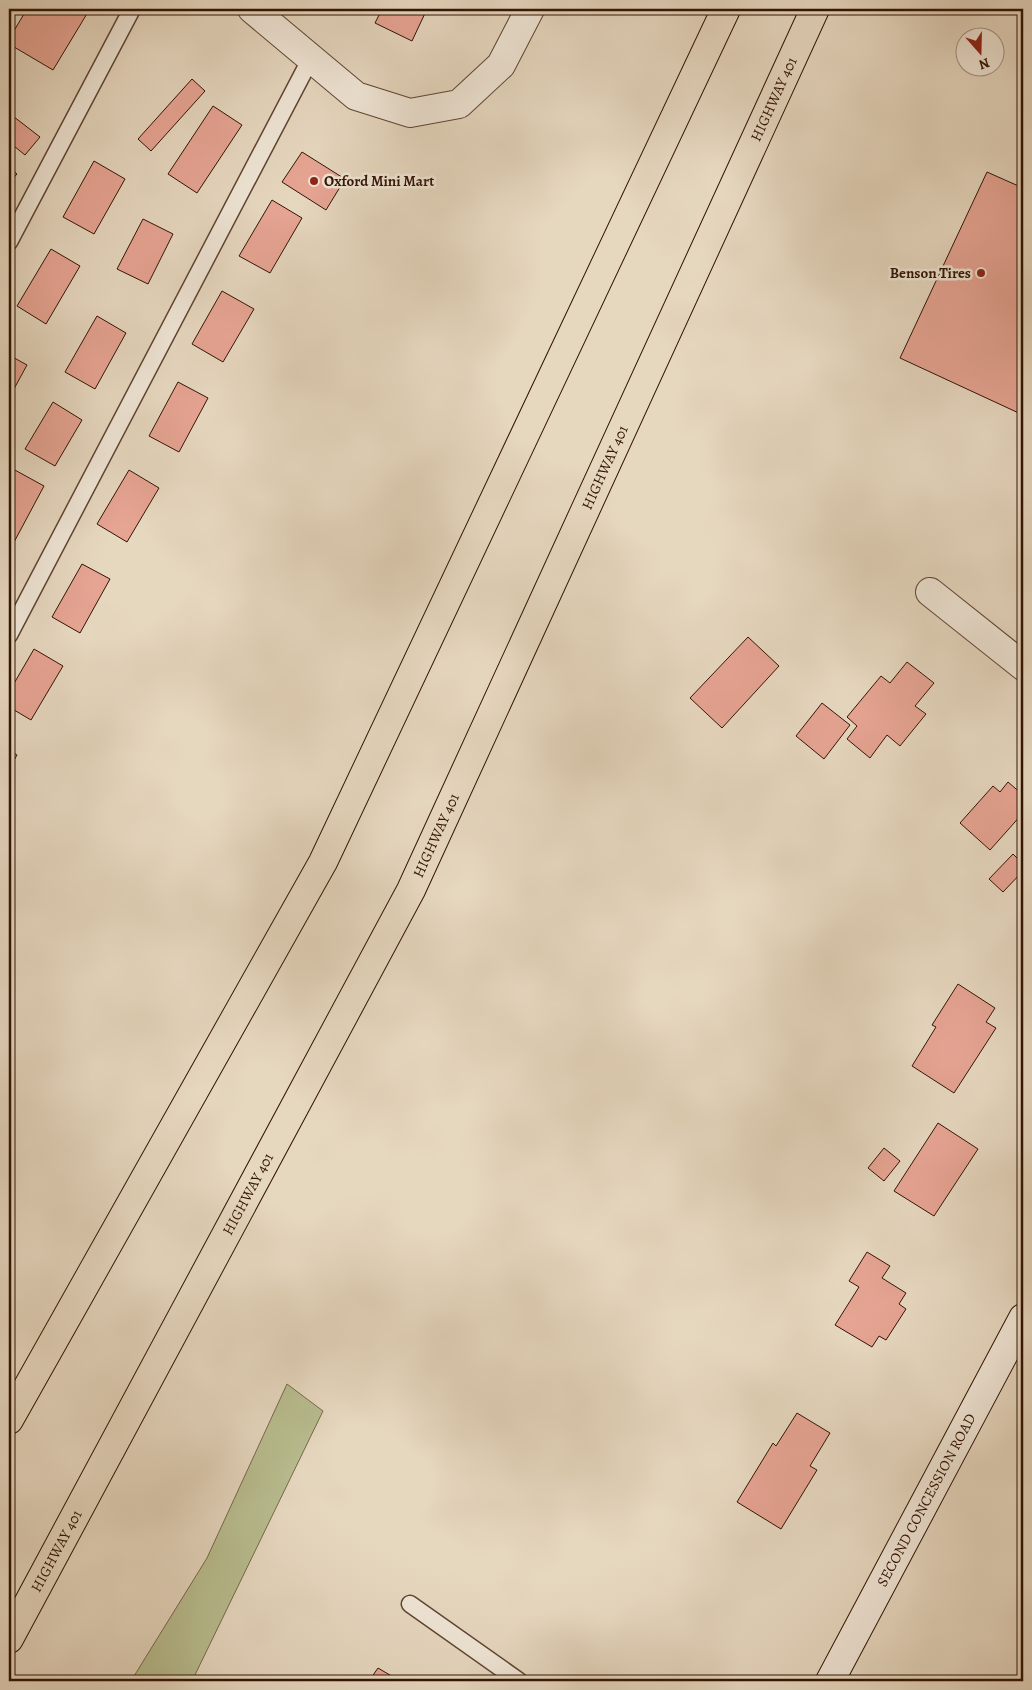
<svg xmlns="http://www.w3.org/2000/svg" width="1032" height="1690" font-family="Alegreya,serif">
  <rect width="100%" height="100%" fill="#e6d7bf"/>
  <filter id="stains"><feTurbulence type="fractalNoise" baseFrequency=".004" numOctaves="4"/><feColorMatrix values="0 0 0 0 .2 0 0 0 0 .09 0 0 0 0 .02 0 0 0 .5 -.17"/></filter>
  <radialGradient id="worn" r=".72"><stop offset=".6" stop-color="#630" stop-opacity="0"/><stop offset="1" stop-color="#630" stop-opacity=".3"/></radialGradient>
  <path fill="#b8bd8f" stroke="#75684a" d="M287,1384L323,1411L192,1681H131L207,1558Z"/>
  <path fill="#e6a493" stroke="#321404" d="M27,9H83L88,12L53,70L9,44V39Z
    M382,9H427L412,41L375,23Z
    M192,79L205,91L151,151L138,139Z
    M213,106L242,125L197,193L168,174Z
    M9,113L40,137L25,155L9,142Z
    M302,152L345,179L326,210L282,182Z
    M94,161L125,179L94,234L63,217Z
    M9,167L17,174L9,183Z
    M987,172L1023,188V415L900,358Z
    M272,200L302,218L270,273L239,256Z
    M143,219L173,234L148,284L117,269Z
    M51,249L80,266L46,324L17,306Z
    M222,291L254,309L223,362L192,344Z
    M97,316L126,333L95,389L65,372Z
    M9,355L27,365L9,398Z
    M178,382L208,398L179,452L149,436Z
    M53,402L82,420L55,466L25,449Z
    M13,469L44,486L13,544L9,542V477Z
    M129,470L159,488L127,542L97,524Z
    M82,564L110,579L80,633L52,617Z
    M748,637L779,666L722,728L690,698Z
    M34,649L63,666L31,720L9,707V692Z
    M907,662L934,683L915,706L926,714L900,746L887,735L870,758L847,739L857,726L847,717L881,676L890,683Z
    M822,703L850,725L824,759L796,736Z
    M9,750L17,755L9,769Z
    M1008,782L1023,795V806L1020,809L1023,813L990,850L960,823L993,786L1000,792Z
    M1013,854L1023,864V871L1003,892L989,879Z
    M958,984L995,1008L986,1022L996,1028L954,1093L912,1066L936,1027L932,1025Z
    M938,1123L978,1149L934,1216L894,1191Z
    M884,1148L900,1161L884,1181L868,1168Z
    M867,1252L890,1266L882,1278L906,1293L899,1304L906,1309L886,1340L879,1336L872,1347L835,1325L859,1287L849,1281Z
    M797,1413L830,1433L810,1466L817,1470L781,1529L737,1502L773,1443L776,1446Z
    M378,1668L400,1681H369Z"/>
  <g fill="none" stroke-linecap="round" stroke-linejoin="round">
    <defs>
      <path id="lane" d="M9,242L132,9
        M9,635L311,58
        M410,1604L519,1681"/>
      <path id="street" d="M252,9L356,96L410,113L459,104L501,65L530,9
        M930,592L1023,666"/>
      <g id="secondary">
        <path id="s1" d="M830,1681L1023,1318"/>
      </g>
      <g id="highway">
        <path d="M9,1420L323,862L726,9"/>
        <path id="s2" d="M9,1639L411,890L815,9"/>
      </g>
    </defs>
    <use href="#lane" stroke="#5f4533" stroke-width="19"/>
    <use href="#street" stroke="#5f4533" stroke-width="30"/>
    <use href="#secondary" stroke="#321404" stroke-width="30"/>
    <use href="#highway" stroke="#321404" stroke-width="30"/>
    <use href="#lane" stroke="#efe5d5" stroke-width="16"/>
    <use href="#street" stroke="#efe5d5" stroke-width="28"/>
    <use href="#secondary" stroke="#efe5d5" stroke-width="28"/>
    <use href="#highway" stroke="#e6d7bf" stroke-width="28"/>
  </g>
  <g fill="#8f2418" stroke="#efe5d5" stroke-width="2">
    <circle cx="314" cy="181" r="5"/>
    <circle cx="981" cy="273" r="5"/>
  </g>
  <g text-anchor="middle" stroke-width="5" stroke-linejoin="round" paint-order="stroke">
    <g font-size="15" fill="#321404" stroke="#efe5d5">
      <text dy="5" stroke="none"><textPath href="#s2" startOffset="1720">HIGHWAY 401</textPath></text>
      <text dy="5" stroke="none"><textPath href="#s2" startOffset="1315">HIGHWAY 401</textPath></text>
      <text dy="5" stroke="none"><textPath href="#s2" startOffset="910">HIGHWAY 401</textPath></text>
      <text dy="5" stroke="none"><textPath href="#s2" startOffset="505">HIGHWAY 401</textPath></text>
      <text dy="5" stroke="none"><textPath href="#s1" startOffset="205">SECOND CONCESSION ROAD</textPath></text>
      <text dy="5" stroke="none"><textPath href="#s2" startOffset="100">HIGHWAY 401</textPath></text>
    </g>
    <g font-size="15" font-weight="bold" fill="#321404" stroke="#efe5d5" text-anchor="start">
      <text x="324" y="186">Oxford Mini Mart</text>
      <text x="971" y="278" text-anchor="end">Benson Tires</text>
    </g>
  </g>
  <rect width="1032" height="1690" fill="none" stroke="#e6d7bf" stroke-width="30"/>
  <rect x="10" y="10" width="1012" height="1670" fill="none" stroke="#321404" stroke-width="2.5"/>
  <rect x="15" y="15" width="1002" height="1660" fill="none" stroke="#321404"/>
  <g transform="translate(980 52) rotate(160)"><circle r="24" fill="#efe5d5" stroke="#a39181"/>
  <path d="M0-4L9 19L0 12L-9 19Z" fill="#8f2418"/>
  <text y="-8" font-size="14" font-weight="bold" text-anchor="middle" fill="#321404">N</text>
  </g>
  <rect width="100%" height="100%" filter="url(#stains)"/>
  <rect width="100%" height="100%" fill="url(#worn)"/>
</svg>
